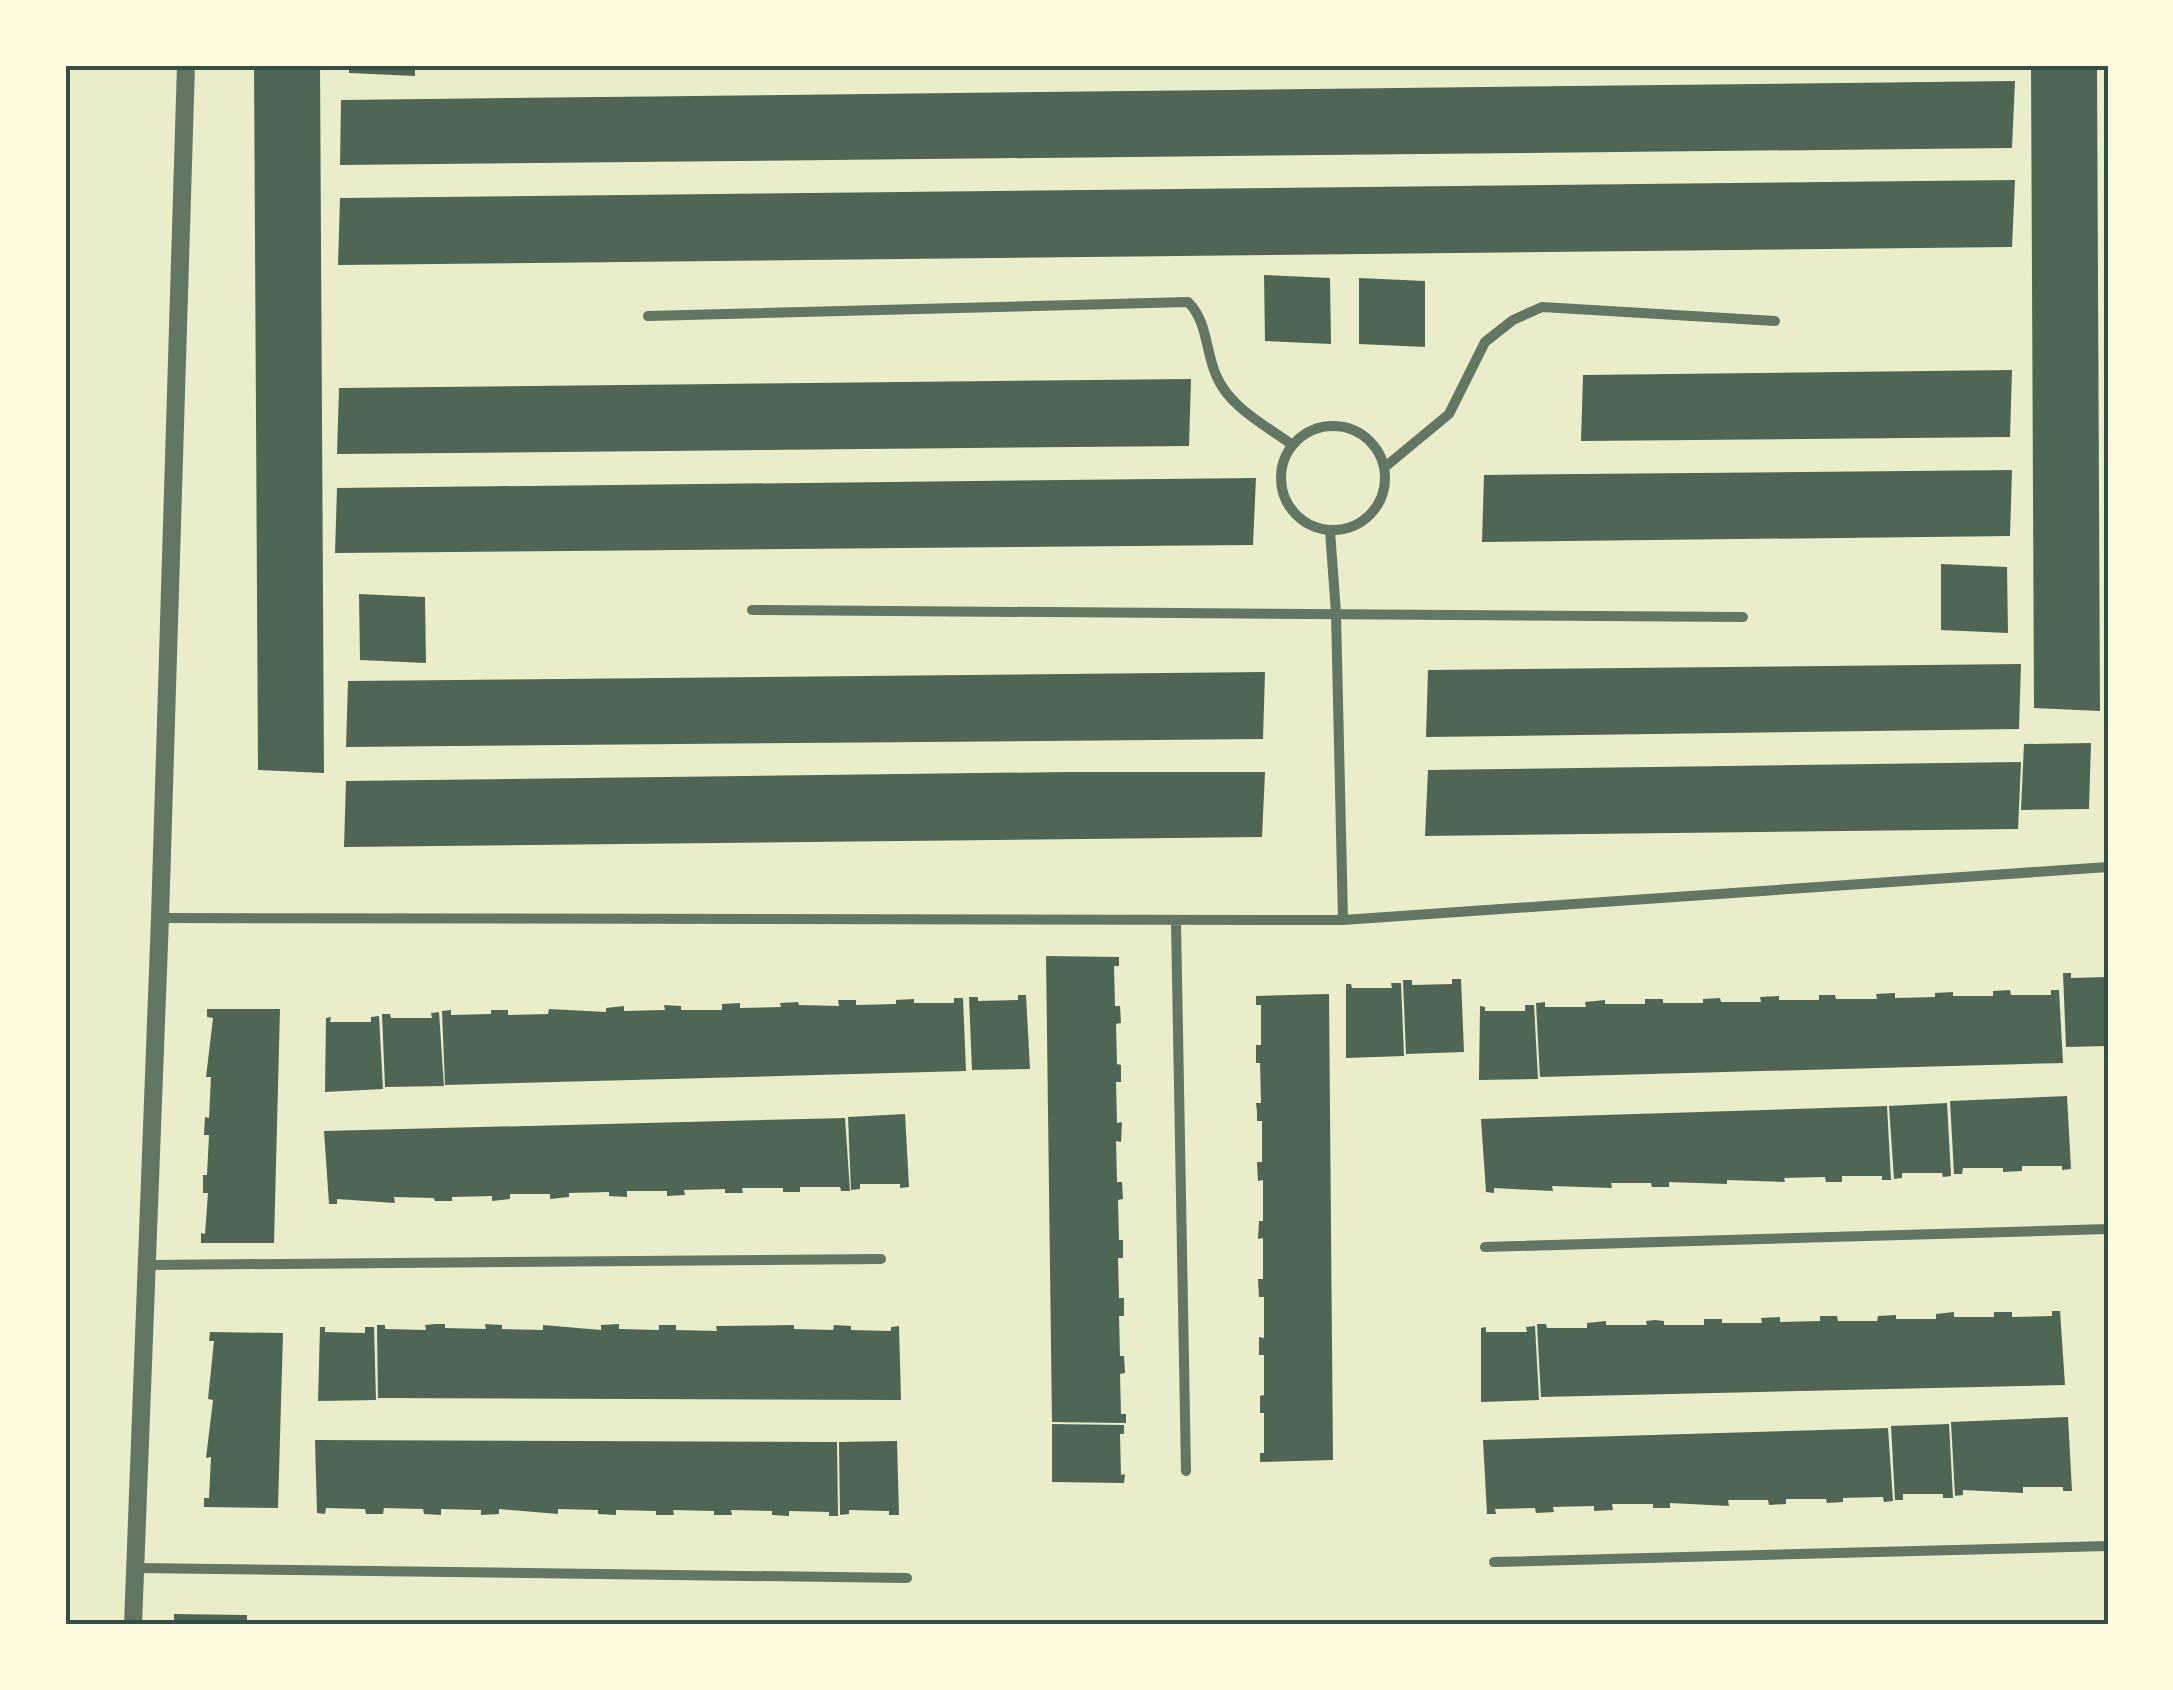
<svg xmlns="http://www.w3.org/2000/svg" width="2173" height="1690" font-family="Helvetica,sans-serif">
  <rect width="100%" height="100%" fill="#e9edc9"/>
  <path fill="#4f6655" d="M254,65H320L324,773L258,770Z
    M349,65H415V76L349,73Z
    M2031,65H2097L2100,711L2034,708Z
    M2015,81L2012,148L340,165L341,100Z
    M2015,180L2012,247L338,265L340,198Z
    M1264,275L1330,278L1331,344L1265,341Z
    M1359,278L1425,281V347L1359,344Z
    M2012,370L2010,437L1581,441L1583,375Z
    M1191,379L1189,446L337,454L339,388Z
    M2012,470L2010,536L1482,542L1484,475Z
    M1256,478L1253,545L335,553L337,488Z
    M1941,564L2007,567L2008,633L1941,630Z
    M359,594L425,597L426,663L360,660Z
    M2021,664L2019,729L1426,737L1428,670Z
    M1265,672L1263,739L346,747L348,681Z
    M2091,743L2089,809L2021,810L2024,744Z
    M2021,762L2018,829L1425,836L1428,770Z
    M1068,772H1265L1262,837L344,847L346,781Z
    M1046,956L1119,957V966H1114L1115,1006H1120L1121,1023L1116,1024L1117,1064L1121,1065V1082H1116L1117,1123L1122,1122L1121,1142L1116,1141L1117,1182H1122L1123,1199L1118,1200L1119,1240H1123V1258H1118L1119,1298H1124V1316H1119L1120,1356H1124L1125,1373L1120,1374L1121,1414H1126V1423L1052,1422Z
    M2063,973H2071V978L2108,977V1046L2066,1047Z
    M1452,979H1461L1464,1052L1406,1054L1403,980H1412V985L1452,984Z
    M1391,983H1401L1404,1056L1346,1058V984H1351L1352,988H1392Z
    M2010,990L2011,995H2051V990H2059L2063,1063L1540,1077L1536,1003L1545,1002V1007H1586L1585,1002L1605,1000V1004H1645V999H1663V1003H1703V999L1720,998L1721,1002H1761L1760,997L1779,996V1000H1819V995H1835L1836,999H1877L1876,994L1895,993V998L1935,997V993L1953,992V996H1993V991Z
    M1329,994L1333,1460L1260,1462V1453H1264V1413H1260V1396L1264,1395V1355H1259V1337L1264,1338V1297H1259L1258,1279H1263V1238L1258,1239L1259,1221H1263V1180L1258,1181L1257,1162H1262V1121H1257V1112L1256,1103H1261L1260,1063H1256V1045H1261V1005H1256V996Z
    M1018,995H1026L1030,1069L972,1070L969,997H978V1001L1018,1000Z
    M954,998H963L966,1071L445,1085L442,1011L451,1010V1015L491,1014V1010H508V1015L548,1014L549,1009L606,1012V1008L624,1006V1011L665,1010L664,1005L681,1006V1010H722V1004L740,1003V1008L781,1007L780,1003L798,1002L799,1005L839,1006L838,1000H856V1005L896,1004V1000L914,999V1003H954Z
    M1525,1005H1534L1538,1079L1479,1080L1480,1006L1485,1007V1011H1525Z
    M207,1009H280L274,1243H201V1233L205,1234L208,1193H203V1175H207L209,1135H204L205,1117L209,1118L211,1077H206L213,1018L207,1017Z
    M439,1012L444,1086L385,1087L382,1014H390L391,1018H432L431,1013Z
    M379,1016L383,1089L325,1092L326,1018L331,1017L330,1022H371V1017Z
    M2067,1096L2071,1169L2062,1170V1166H2022V1171L2003,1172V1168H1963L1962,1174H1954L1950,1101Z
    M1947,1103L1951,1176L1943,1177L1942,1173H1902V1178L1894,1179L1889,1106Z
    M1887,1106L1891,1180H1882V1176H1842V1182H1826L1825,1177L1784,1178L1785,1182L1727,1180V1184L1669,1182V1187H1652L1651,1183H1611L1612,1188L1552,1186L1553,1191L1494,1188V1193L1486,1192L1481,1119Z
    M905,1114L909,1187L900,1188V1184H860V1189L851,1190L848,1117Z
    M845,1118L850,1191H841L840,1187H800V1192H783V1188H742L743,1193H725V1189L684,1190L685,1195L667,1196V1191H627V1197L609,1196V1192L569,1193V1197L550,1199V1194H510V1199L492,1201V1196L452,1197V1201H435L434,1198L394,1197L395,1203L337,1199V1204H329L324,1131Z
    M2052,1311H2060L2065,1385L1541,1397L1537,1324H1546L1547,1328H1587V1323L1606,1321V1325H1647L1646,1321L1655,1320L1664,1321V1325H1704V1319H1722V1323H1762L1761,1318L1780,1317V1322L1820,1321V1316H1837L1838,1321H1877L1878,1316L1896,1315V1319H1936V1314L1954,1312V1317H1994V1312H2012V1317L2052,1316Z
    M436,1324H445V1328L486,1329L485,1324L502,1325V1329L543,1330V1325L601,1330V1325L619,1324V1329L659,1330V1325H676V1330L717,1331L716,1326L794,1325V1329L833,1330L834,1325L851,1326V1330L891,1331V1327L899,1326L901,1400L378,1398L377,1325H385V1329L426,1330L425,1325Z
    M1535,1326L1539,1400L1481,1402V1328L1486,1327V1332H1527L1526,1327Z
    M320,1327H325V1332L365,1333V1327H374L376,1400L318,1401Z
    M210,1332L283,1333L278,1508L204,1507V1498H209L211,1457L206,1458L213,1400L208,1399L214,1341H209Z
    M2068,1417L2072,1491H2063V1487H2023V1493L1963,1490V1495L1955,1496L1951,1422Z
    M1052,1424L1124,1425V1434H1120L1121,1475L1125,1474L1124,1483L1052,1482Z
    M1949,1424L1953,1498H1943V1494H1903V1500H1895L1891,1426Z
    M1888,1428L1893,1501L1884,1502L1883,1497L1843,1498V1502L1827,1503L1826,1499H1786V1504L1769,1505L1768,1500H1728L1729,1506L1670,1503V1508H1653V1504H1612L1613,1510L1594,1511V1506L1553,1507L1554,1512L1536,1513L1535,1508L1495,1509L1496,1514H1487L1483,1440Z
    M315,1440L837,1442L838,1516H829V1512L789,1511V1516L772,1515V1511L731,1510L732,1515H714V1511L673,1510L674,1515H656V1511L616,1510V1515L598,1514V1510L558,1509V1514L499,1509V1514L481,1515V1510L441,1509V1515L424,1514L423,1509L384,1508L383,1514H366L365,1509L326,1508L325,1514L317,1513Z
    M897,1441L899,1515H889V1511L849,1510V1514L840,1515L839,1442Z
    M174,1614L247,1615V1625H179L174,1623Z"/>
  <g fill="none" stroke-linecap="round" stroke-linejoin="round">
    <path stroke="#617663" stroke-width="10" d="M648,316L1188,302C1208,322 1205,350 1216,375C1229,407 1265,425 1291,444
      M1281 478a52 52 0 1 1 104 0a52 52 0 1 1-104 0Z
      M1385,467L1449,414L1485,342L1513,320L1542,307L1775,321
      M1330,531L1336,613L1343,920
      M752,610L1743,617
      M160,918L1343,920L2108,867
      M1176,922L1186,1471
      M1485,1247L2108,1229
      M148,1265L881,1259
      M1494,1562L2108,1546
      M136,1568L907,1578"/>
    <path stroke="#617663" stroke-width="18" d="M133,1625L160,918L186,65"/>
  </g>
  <rect width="2173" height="1690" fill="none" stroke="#fefae0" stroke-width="135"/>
  <rect x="68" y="68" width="2038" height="1554" fill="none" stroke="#344e41" stroke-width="4"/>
</svg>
